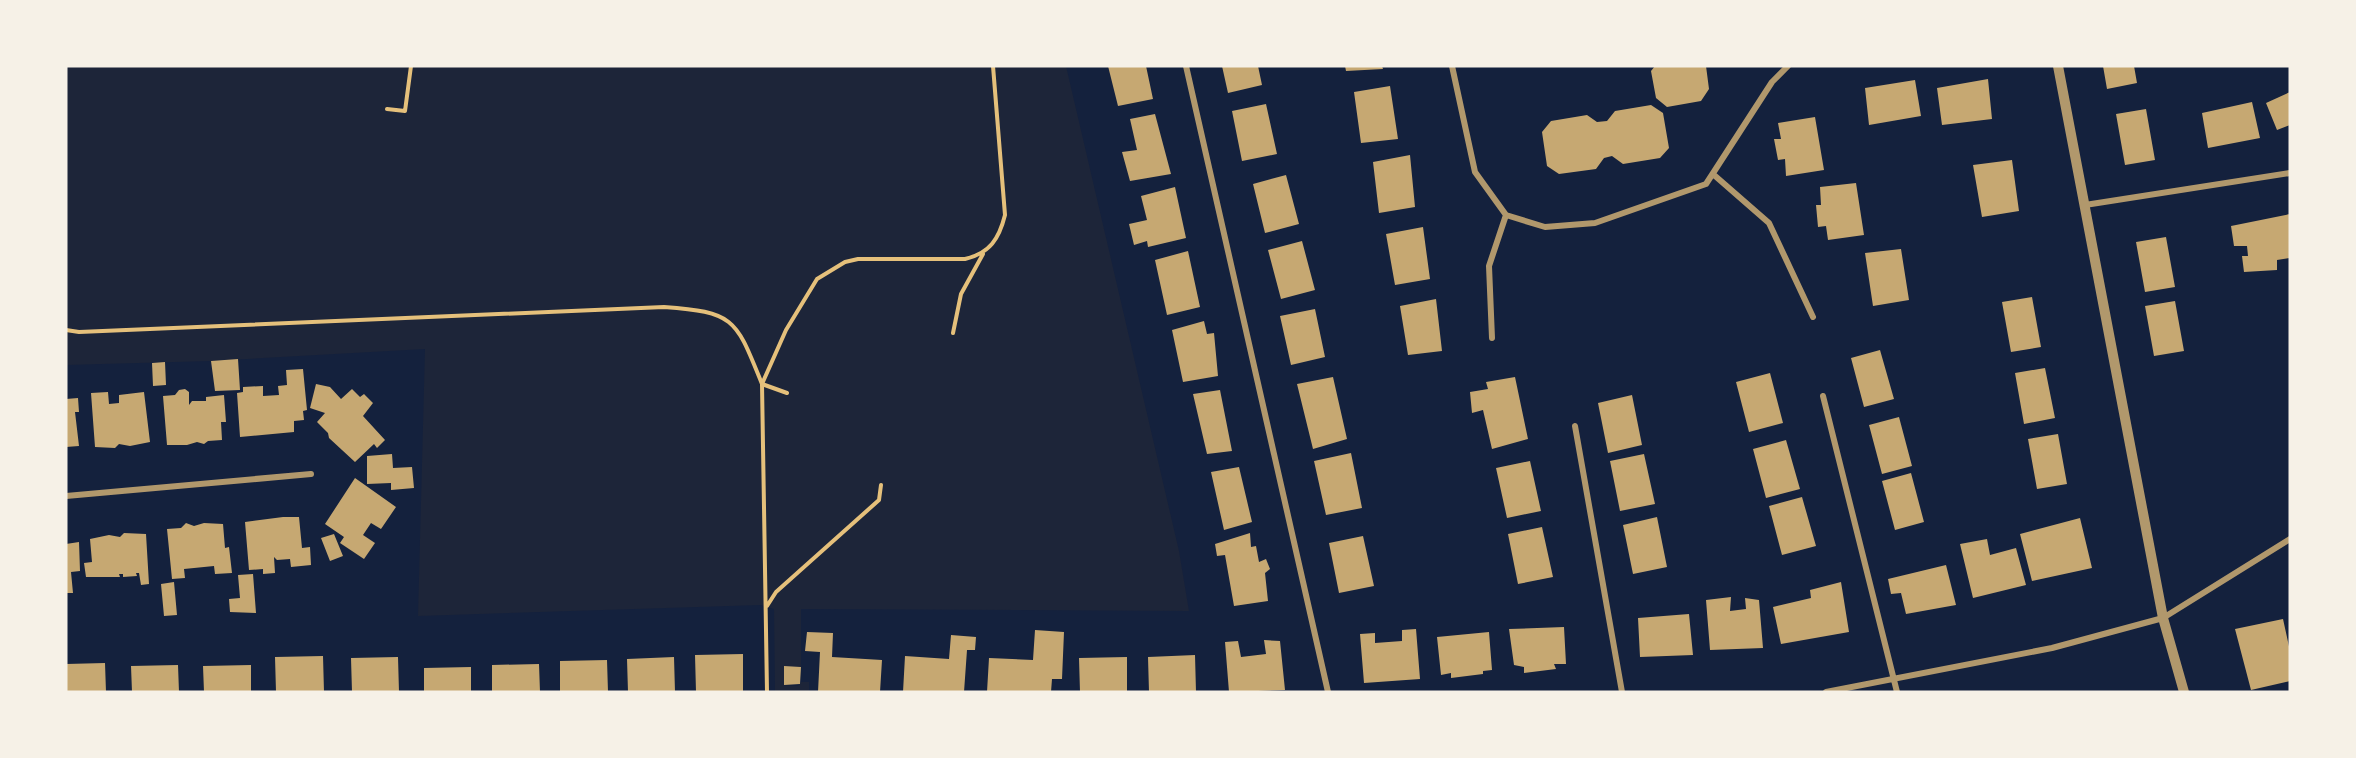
<svg xmlns="http://www.w3.org/2000/svg" width="2356" height="758" font-family="Quicksand,sans-serif">
  <rect width="100%" height="100%" fill="#14213d"/>
  <path fill="#1d2539" d="M66,66H1066L1179,551L1189,611L801,609V667L784,666V685L798,686L801,682H809V692H775L774,609L761,605L418,616L425,349L211,361L66,365Z"/>
  <path fill="#c6a872" d="M1108,66H1146L1153,99L1118,106Z
    M1222,66H1258L1262,85L1228,93Z
    M1345,66H1382L1383,69L1346,71Z
    M1655,66H1706L1709,89L1701,101L1667,107L1656,98L1651,71Z
    M2103,66H2134L2137,83L2107,89Z
    M1988,79L1992,119L1942,125L1937,88Z
    M1915,80L1921,116L1869,125L1865,88Z
    M1390,86L1398,139L1361,143L1354,92Z
    M2290,92V125L2277,130L2266,103Z
    M2252,102L2260,138L2208,148L2202,113Z
    M1266,104L1277,154L1242,161L1232,111Z
    M1651,105L1663,113L1669,148L1660,158L1623,164L1612,156L1604,158L1596,169L1559,174L1547,166L1542,132L1551,121L1587,115L1597,122L1607,121L1615,111Z
    M2146,109L2155,160L2125,165L2116,114Z
    M1155,114L1171,174L1130,181L1122,152L1137,150L1130,119Z
    M1815,117L1824,170L1786,176L1785,159L1778,160L1774,139H1781L1778,123Z
    M1410,155L1415,207L1379,213L1373,162Z
    M2012,160L2019,211L1982,217L1973,165Z
    M1286,175L1299,224L1265,233L1253,184Z
    M1856,183L1864,235L1828,240L1826,226L1818,227L1816,205H1821L1820,187Z
    M1175,187L1186,238L1148,247L1147,241L1134,245L1129,224L1147,220L1141,196Z
    M2290,214V258L2277,260V270L2244,272L2242,256H2248L2247,246H2234L2231,226Z
    M1423,227L1430,279L1395,285L1386,234Z
    M2166,237L2175,287L2145,292L2136,242Z
    M1302,241L1315,290L1281,299L1268,250Z
    M1901,249L1909,300L1873,306L1865,253Z
    M1188,251L1200,307L1167,315L1155,260Z
    M2032,297L2041,347L2011,352L2002,302Z
    M1436,299L1442,351L1408,355L1400,306Z
    M2175,301L2184,351L2154,356L2145,306Z
    M1315,309L1325,357L1291,365L1280,316Z
    M1204,321L1207,334L1214,333L1218,376L1183,382L1172,330Z
    M1880,350L1894,399L1864,407L1851,358Z
    M238,359L240,390L215,391L211,361Z
    M165,362L166,385L153,386L152,363Z
    M2045,368L2055,418L2024,424L2015,373Z
    M303,369L307,410L303,411L304,420L294,421V432L240,437L237,393L243,392V387L263,386V396L279,395L278,386L287,385L286,370Z
    M1770,373L1783,423L1749,432L1736,382Z
    M1333,377L1347,439L1313,449L1297,384Z
    M1515,377L1528,439L1492,449L1483,410L1472,413L1470,392L1488,389L1486,382Z
    M316,384L330,387L341,399L352,389L360,397L364,394L373,403L363,416L385,440L377,448L374,444L355,462L329,438L328,433L317,422L325,413L310,408Z
    M185,389L189,392V405L192,401H206V397L224,395L226,422H221L222,440L208,441L204,444L197,442L187,445H167L163,396L175,395L179,390Z
    M1220,390L1232,451L1207,454L1193,394Z
    M108,392L109,404L119,403V395L144,392L150,442L130,446L119,444L115,448L95,447L91,393Z
    M1632,395L1642,445L1608,453L1598,403Z
    M78,398L79,412H75L79,446L66,447V399Z
    M1899,417L1912,466L1882,474L1869,425Z
    M2058,434L2067,484L2037,489L2028,439Z
    M1786,440L1800,489L1766,498L1753,449Z
    M1351,453L1362,508L1326,515L1314,461Z
    M392,454L393,468L412,467L414,488L391,490V483L367,484V456Z
    M1644,454L1655,504L1620,511L1610,461Z
    M1530,461L1541,511L1507,518L1496,468Z
    M1239,467L1252,522L1224,530L1211,472Z
    M1911,473L1924,522L1895,530L1882,481Z
    M355,478L396,507L381,529L371,523L363,535L375,543L364,559L340,543L344,537L325,524Z
    M1802,497L1816,546L1782,555L1769,506Z
    M283,517H299L302,548L310,547L311,565L291,567L290,559L277,560L274,557L275,573L263,574V569L249,570L245,522Z
    M1657,517L1667,567L1633,574L1623,525Z
    M2080,518L2092,568L2032,581L2020,534Z
    M186,523L194,526L204,523L223,524L225,548L229,547L232,573L215,574L214,566L184,569L185,578L172,579L167,529L181,528Z
    M1542,527L1553,577L1518,584L1508,534Z
    M124,533L146,534L149,584L141,585L139,573H136L137,576L123,577V574H119L120,577H86L84,563L92,562L90,539L109,535L120,537Z
    M1250,533L1251,547L1256,546L1259,562L1266,559L1270,569L1265,573L1268,601L1234,606L1225,555L1217,556L1215,544Z
    M334,534L343,556L330,561L321,538Z
    M1363,536L1374,586L1339,593L1329,543Z
    M1987,539L1990,555L2016,548L2026,585L1973,598L1960,544Z
    M79,542L80,571L71,572L73,593H66V544Z
    M1946,565L1956,605L1906,614L1901,593L1891,594L1888,579Z
    M253,574L256,613L230,612L229,599L240,598L238,575Z
    M174,582L177,615L164,616L161,584Z
    M1841,582L1849,632L1781,644L1773,607L1811,598L1810,590Z
    M1731,597L1730,611L1746,609L1745,598L1759,600L1763,648L1710,650L1706,600Z
    M1689,614L1693,655L1640,657L1638,618Z
    M2283,619L2290,651V681L2251,690L2235,629Z
    M1564,627L1566,664H1554L1556,669L1524,673V667L1514,665L1509,629Z
    M1416,629L1420,679L1364,683L1360,634L1375,633V643L1402,641V630Z
    M1035,630L1064,632L1062,679H1052L1051,692H987L989,658L1033,660Z
    M807,632L833,633L832,657L882,660L880,692H818L820,652L805,651Z
    M1489,632L1492,670L1483,671V674L1451,678V673L1441,675L1437,637Z
    M951,635L976,637L975,650H967L964,692H903L905,656L949,659Z
    M1264,640L1280,641L1285,690L1229,692L1225,642L1238,641L1241,657L1266,654Z
    M743,654V692H696L695,655Z
    M1195,655L1196,692H1149L1148,657Z
    M323,656L324,692H276L275,657Z
    M398,657L399,692H352L351,658Z
    M674,657L675,692H628L627,659Z
    M1127,657V692H1080L1079,658Z
    M607,660L608,692H560V661Z
    M105,663L106,692H66V664Z
    M539,664L540,692H492V665Z
    M178,665L179,692H132L131,666Z
    M251,665V692H204L203,666Z
    M784,666L801,667L800,684L784,685Z
    M471,667V692H424V668Z"/>
  <g fill="none" stroke-linecap="round" stroke-linejoin="round">
    <path stroke="#e5c07b" stroke-width="4" d="M387,109L405,111L411,66
      M66,330L79,332L664,307C736,312 736,320 762,384L787,393
      M953,333L961,294L983,254
      M767,606L776,592L879,500L881,485
      M767,692L762,384L786,330L817,279L845,262L858,259H965C990,253 999,239 1005,215L993,66"/>
    <path stroke="#b1986c" stroke-width="6" d="M1186,66L1328,692
      M1452,66L1475,172L1506,215L1545,227L1595,223L1706,184L1772,82L1788,66
      M1714,175L1769,223L1813,317
      M2085,205L2290,173
      M1492,338L1489,266L1506,215
      M1823,396L1897,692
      M1575,426L1622,692
      M66,496L311,474
      M1826,692L2052,648L2163,618L2290,539"/>
    <path stroke="#b1986c" stroke-width="10" d="M2058,66L2163,618L2184,692"/>
  </g>
  <rect width="2356" height="758" fill="none" stroke="#f6f1e7" stroke-width="135"/>
</svg>
